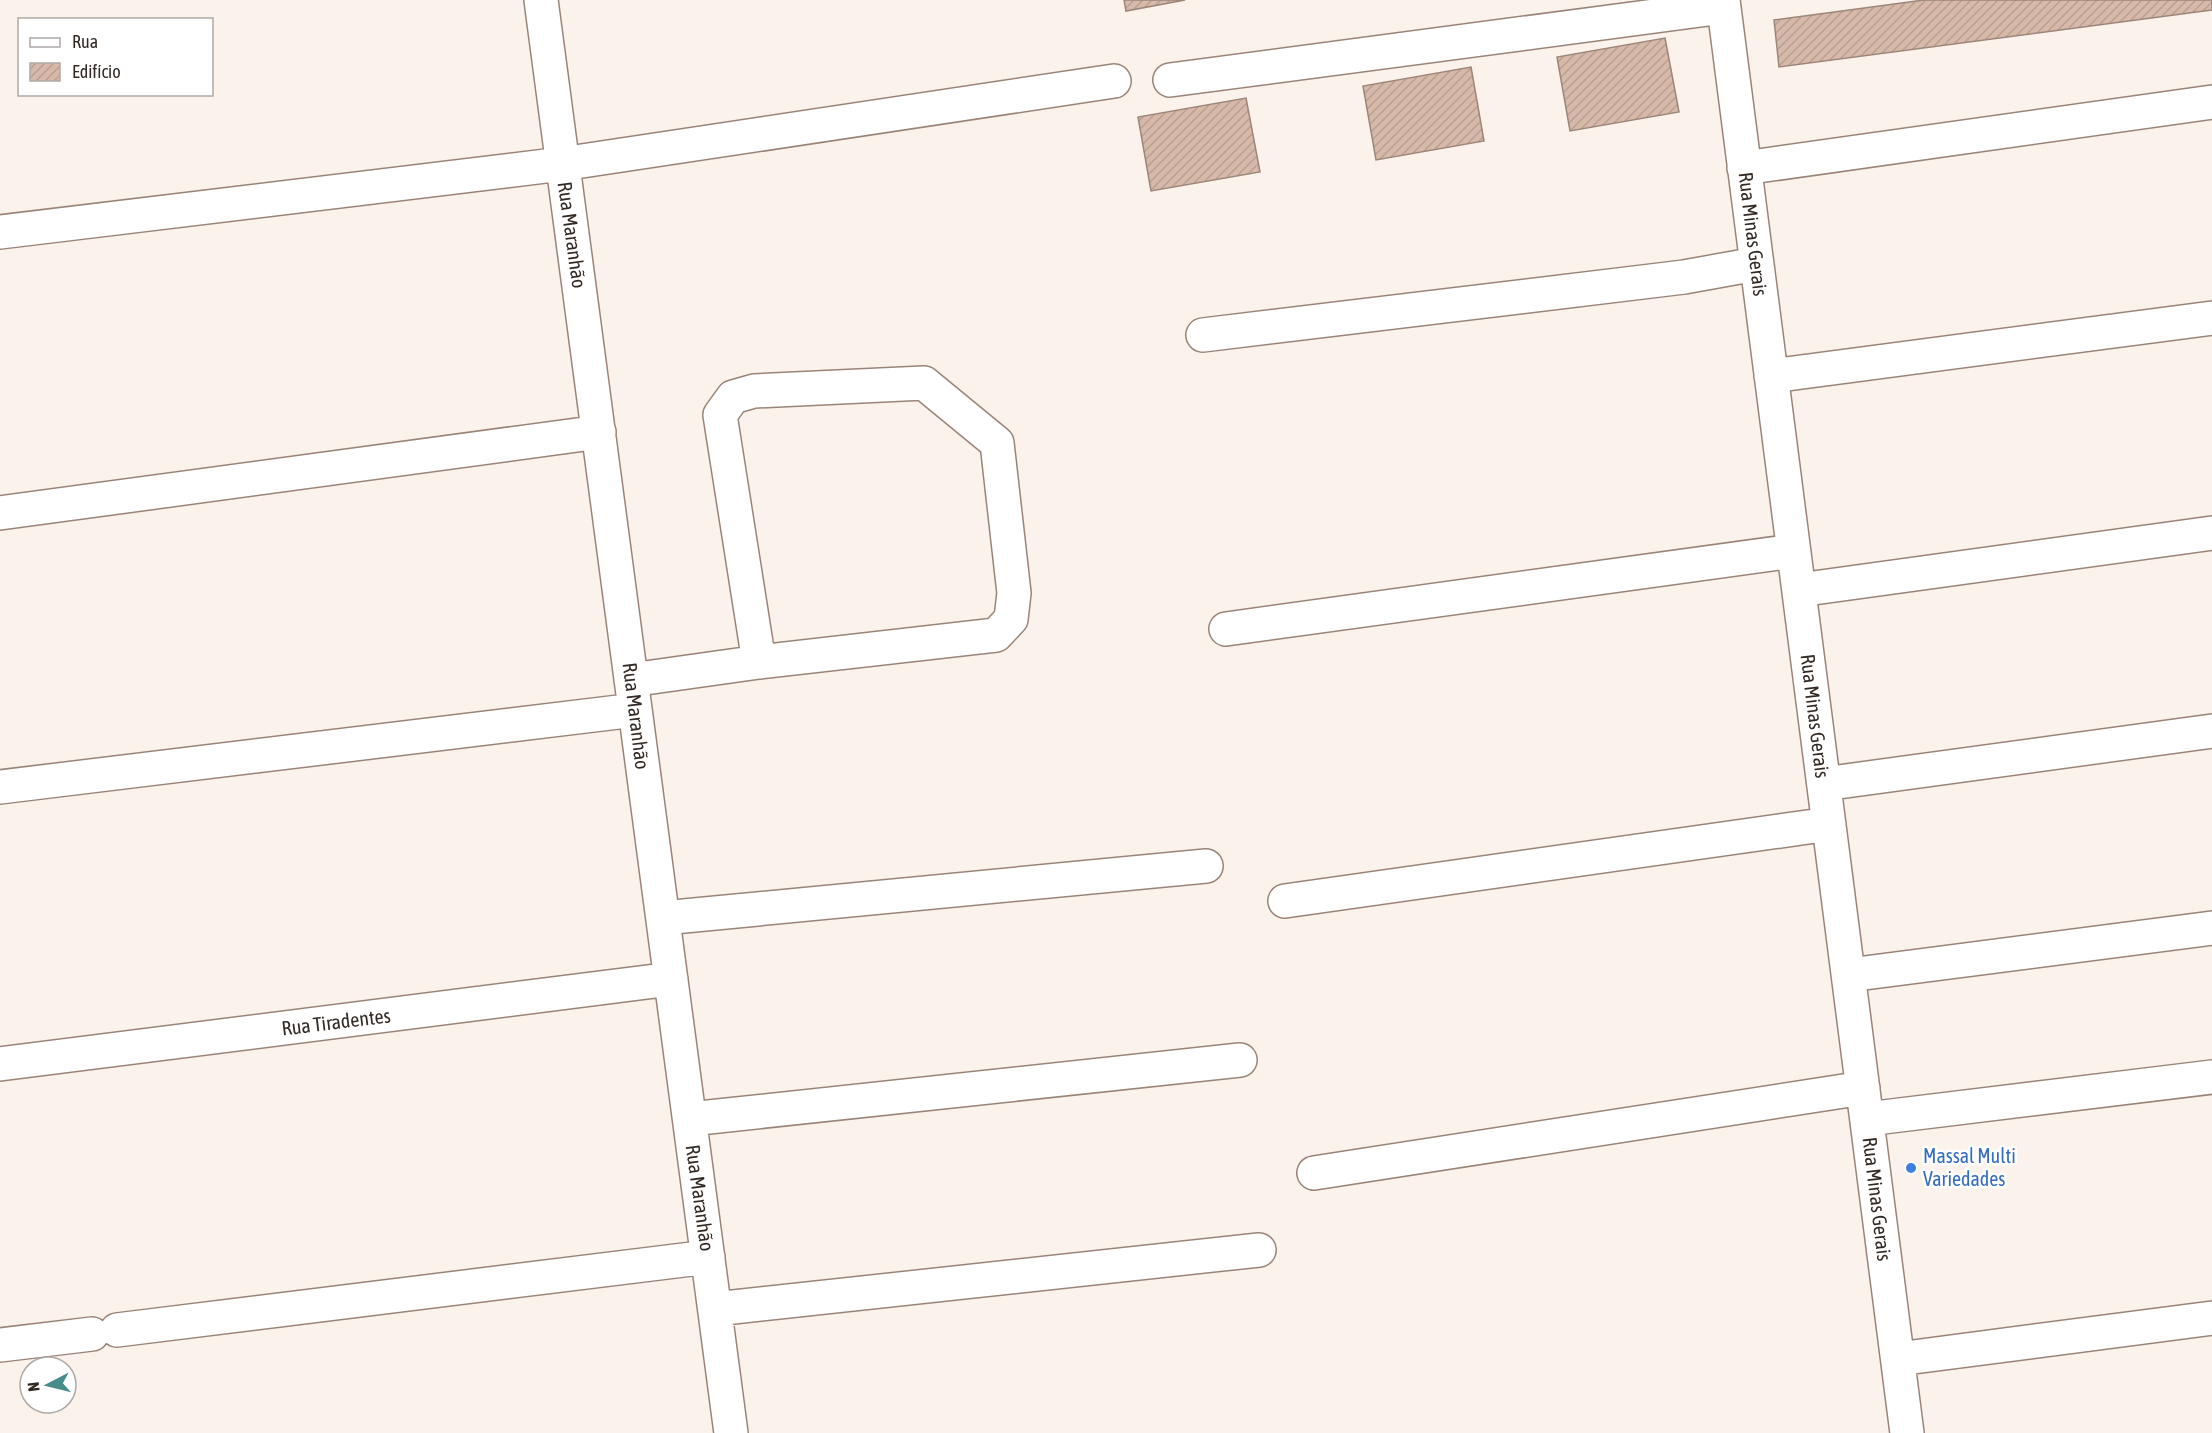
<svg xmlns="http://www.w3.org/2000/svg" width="2212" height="1433" font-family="'Asap Condensed',sans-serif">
  <defs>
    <pattern id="building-hatch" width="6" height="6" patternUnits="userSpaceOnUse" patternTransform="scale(1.5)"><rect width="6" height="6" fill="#d7b9a9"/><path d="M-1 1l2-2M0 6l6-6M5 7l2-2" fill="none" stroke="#b99f91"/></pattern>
  </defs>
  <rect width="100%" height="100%" fill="#fbf2ec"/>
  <path fill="url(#building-hatch)" stroke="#9c867a" stroke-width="1.5" d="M1124,0H1185L1126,11Z
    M1924,0H2212V10L1779,67L1774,20Z
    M1665,38L1679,112L1570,131L1557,57Z
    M1471,67L1484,141L1376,160L1363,86Z
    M1246,98L1260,172L1151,191L1138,117Z"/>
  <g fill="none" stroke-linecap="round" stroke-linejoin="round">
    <defs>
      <path id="minor" d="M541,0L731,1433
        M1723,0L1907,1433
        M1170,80L1723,7
        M1744,168L2212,102
        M0,232L562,164L1114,81
        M1203,335L1684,277L1756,264
        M1771,376L2212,318
        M0,513L599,432
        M1799,590L2212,533
        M1226,629L1793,551
        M631,680L759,662L996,635L1011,619L1014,593L997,443L924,383L754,391L733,397L720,415L759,662
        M1824,784L2212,731
        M0,787L635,710
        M1285,901L1829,824
        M663,918L1206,866
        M1849,975L2212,928
        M0,1064L671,979
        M690,1119L1240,1060
        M1867,1119L2212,1077
        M1314,1173L1863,1088
        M715,1309L1259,1250
        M117,1330L708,1257
        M0,1345L92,1334
        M1898,1359L2212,1318"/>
    </defs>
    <use href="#minor" stroke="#9a8478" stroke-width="36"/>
    <use href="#minor" stroke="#fff" stroke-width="33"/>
  </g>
  <circle fill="#3f7fe0" stroke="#fff" stroke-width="2" cx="1911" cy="1168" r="6"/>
  <g text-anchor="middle" stroke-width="5" stroke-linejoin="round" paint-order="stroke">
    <g font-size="20" fill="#322924" stroke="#fff">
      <text transform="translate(1753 234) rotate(83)" y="7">Rua Minas Gerais</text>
      <text transform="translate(572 235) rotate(82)" y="7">Rua Maranhão</text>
      <text transform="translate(636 716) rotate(83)" y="7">Rua Maranhão</text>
      <text transform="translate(1815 716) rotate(83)" y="7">Rua Minas Gerais</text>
      <text transform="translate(336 1022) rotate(-7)" y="7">Rua Tiradentes</text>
      <text transform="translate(700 1198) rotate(82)" y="7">Rua Maranhão</text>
      <text transform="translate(1877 1199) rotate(83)" y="7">Rua Minas Gerais</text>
    </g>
    <g font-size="20" fill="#366cbe" stroke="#fff" text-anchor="start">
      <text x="1923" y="1163">Massal Multi<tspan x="1923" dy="23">Variedades</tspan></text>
    </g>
  </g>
  <rect x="18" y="18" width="195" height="78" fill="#ffffff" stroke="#ada9a7" stroke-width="1.5"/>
  <rect x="30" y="38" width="30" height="9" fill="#ffffff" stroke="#ada9a7" stroke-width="1.5"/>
  <text x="72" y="48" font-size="18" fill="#322924">Rua</text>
  <rect x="30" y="63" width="30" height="18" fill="url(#building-hatch)" stroke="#ada9a7" stroke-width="1.5"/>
  <text x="72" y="78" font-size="18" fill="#322924">Edifício</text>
  <g transform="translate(48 1385) rotate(263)"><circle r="28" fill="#ffffff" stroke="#ada9a7" stroke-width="1.5"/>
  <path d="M0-4.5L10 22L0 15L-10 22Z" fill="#458c8b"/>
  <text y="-9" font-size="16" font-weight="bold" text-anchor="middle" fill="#322924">N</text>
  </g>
</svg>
